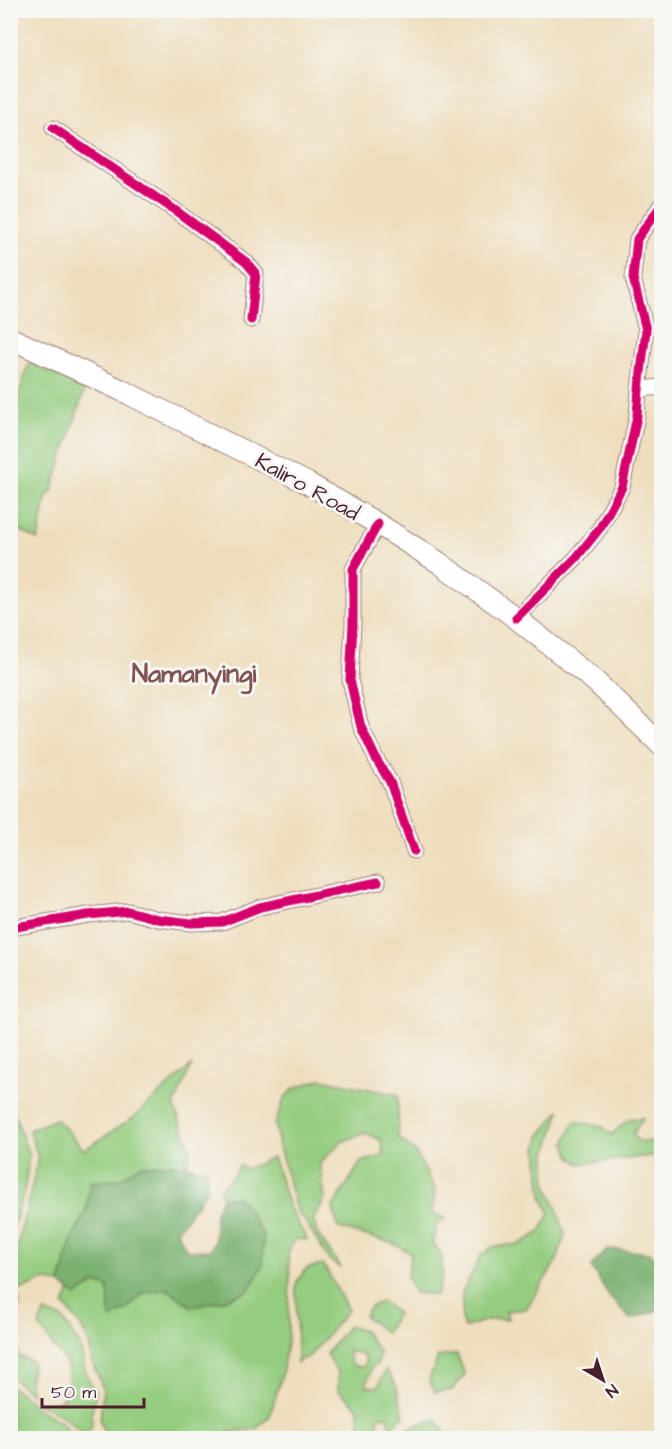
<svg xmlns="http://www.w3.org/2000/svg" width="672" height="1449" font-family="'Architects Daughter',sans-serif">
  <rect width="100%" height="100%" fill="#f6f6f2"/>
  <filter id="ink" filterUnits="userSpaceOnUse"><feTurbulence type="fractalNoise" baseFrequency=".0167" numOctaves="2"/><feDisplacementMap in="SourceGraphic" scale="12" xChannelSelector="R" yChannelSelector="G"/><feConvolveMatrix kernelMatrix="1 2 1 2 8 2 1 2 1" color-interpolation-filters="sRGB"/></filter>
  <filter id="wash" filterUnits="userSpaceOnUse"><feTurbulence type="fractalNoise" baseFrequency=".008" numOctaves="4" result="noise"/><feDisplacementMap in="SourceGraphic" scale="24" xChannelSelector="R" yChannelSelector="G"/><feGaussianBlur stdDeviation="1.35" result="paint"/><feColorMatrix in="noise" values="0 0 0 0 0 0 0 0 0 0 0 0 0 0 0 0 0 1.4 0 .05"/><feComposite in="paint" operator="in"/></filter>
  <g filter="url(#wash)">
    <rect width="100%" height="100%" fill="#eedebd"/>
    <path fill="#95cd80" stroke="#707656" stroke-width="1.5" fill-rule="evenodd" d="M30,363L85,388L52,491L47,496L38,540L10,525L11,422L26,371Z
      M192,1065L174,1105L191,1150L186,1166L176,1164L141,1165L120,1179L90,1182L87,1207L70,1245L60,1284L45,1280L22,1290L12,1282L18,1243L34,1178L38,1157L29,1130L57,1119L84,1150L133,1118Z
      M321,1079L398,1095V1137L416,1153L435,1190L433,1213L446,1219L438,1223L432,1242L441,1253L443,1274L436,1295L414,1293L407,1276L411,1253L392,1243L338,1228L333,1207L361,1162L384,1156L381,1140L365,1133L341,1142L320,1163L325,1199L313,1219L317,1233L341,1268L329,1260L307,1224L296,1210L279,1146L275,1124L285,1097L295,1088Z
      M560,1110L546,1157V1182L558,1212L565,1235L557,1260L526,1309L506,1311L508,1319L487,1320L464,1328L462,1321V1293L480,1257L492,1247L520,1244L539,1233L550,1214L542,1197L537,1149L540,1135Z
      M14,1113L29,1156L25,1187L11,1234L10,1116Z
      M643,1118L633,1134L638,1141L656,1142L661,1148L658,1155L579,1164L571,1157L565,1143L575,1121L603,1127L611,1135L629,1119Z
      M273,1157L289,1207L307,1240L295,1239L288,1253L290,1276L288,1336L282,1374L270,1416L256,1429L210,1435L190,1436L180,1438H111L105,1433L100,1421L103,1388L92,1362L89,1343L79,1323L64,1305L70,1290L77,1296L95,1283L108,1287L110,1318L126,1310L143,1293L167,1289L192,1307L224,1300L248,1291L236,1197L222,1198L220,1188L234,1175L239,1165L247,1169Z
      M324,1265L348,1310L308,1358L301,1359L297,1363L296,1283L307,1268Z
      M11,1296L20,1300L14,1342L19,1356L33,1362L29,1381L32,1395L11,1377Z
      M382,1301L397,1313L386,1333L364,1315L370,1307Z
      M44,1312L62,1318L80,1346L86,1374L96,1393L92,1411V1426L88,1431L81,1432L63,1416L36,1402H60L69,1386L67,1363L52,1345L39,1325Z
      M348,1326L364,1331L379,1352L378,1363L372,1367L366,1386L378,1387L386,1369L396,1385L404,1416L390,1427L388,1416L378,1417V1430L381,1436L377,1438H362L358,1408L338,1390V1373L326,1354ZM348,1351L362,1354L366,1361L362,1368L351,1364Z
      M457,1354L465,1375L452,1390L435,1392L429,1380L438,1357Z
      M10,1386L31,1401L39,1410L61,1421L68,1431L81,1438H100H11Z
      M436,1419L444,1432L446,1438H398L410,1427Z"/>
    <path fill="#78b06e" stroke="#61684c" stroke-width="1.5" d="M176,1164L207,1169V1190L177,1231L187,1251L210,1250L215,1241V1213L222,1198L236,1197L244,1203L263,1235V1265L248,1291L224,1300L192,1307L167,1289L143,1293L126,1310L110,1319L108,1287L95,1283L77,1296L60,1284L70,1245L87,1207L90,1182L120,1179L141,1165Z
      M608,1249L649,1253L661,1260V1305L655,1311L630,1319L609,1296L591,1266Z"/>
  </g>
  <g filter="url(#ink)">
    <g fill="none" stroke-linecap="round" stroke-linejoin="round">
      <defs>
        <path id="minor" d="M53,128L176,211L246,262L256,274L251,320
          M639,389L662,387
          M378,524L353,569V624L350,680L361,727L376,759L390,782L414,851
          M516,618L576,558L600,528L622,487L637,416L639,389L646,330L633,278L637,239L662,204
          M10,928L88,915L128,911L158,919L191,923L222,922L260,907L378,882"/>
        <path id="secondary" d="M10,338L123,391L307,483L378,524L438,562L516,618L596,682L662,746"/>
      </defs>
      <use href="#minor" stroke="#9c7e74" stroke-width="17"/>
      <use href="#secondary" stroke="#9c7e74" stroke-width="23"/>
      <use href="#minor" stroke="#fff" stroke-width="15"/>
      <use href="#secondary" stroke="#fff" stroke-width="21"/>
      <defs>
        <path id="cycleway" d="M53,128L176,211L246,262L256,274L251,320
          M378,524L353,569V624L350,680L361,727L376,759L390,782L414,851
          M516,618L576,558L600,528L622,487L637,416L639,389L646,330L633,278L637,239L662,204
          M10,928L88,915L128,911L158,919L191,923L222,922L260,907L378,882"/>
      </defs>
      <use href="#cycleway" stroke="#f6f6f2" stroke-width="13"/>
      <use href="#cycleway" stroke="#d6006c" stroke-width="9"/>
    </g>
  </g>
  <g text-anchor="middle" stroke-width="6" stroke-linejoin="round" paint-order="stroke">
    <g font-size="22" fill="#4a1f2b" stroke="#f6f6f2">
      <text transform="translate(308 486) rotate(29)" y="8">Kaliro Road</text>
    </g>
    <g font-size="26" font-weight="bold" fill="#825354" stroke="#f6f6f2">
      <text x="194" y="682">Namanyingi</text>
    </g>
  </g>
  <rect width="672" height="1449" fill="none" stroke="#f6f6f2" stroke-width="36"/>
  <g transform="translate(603 1380) rotate(141)" stroke="#f6f6f2" stroke-width="4.5" paint-order="stroke">
  <path d="M0-4.5L10 22L0 15L-10 22Z" fill="#4a1f2b"/>
  <text y="-9" font-size="16" font-weight="bold" text-anchor="middle" fill="#4a1f2b">N</text>
  </g>
  <path d="M42 1398v9h102v-9" fill="none" stroke="#4a1f2b" stroke-width="3"/>
  <text x="51" y="1398" font-size="18" fill="#4a1f2b" stroke="#f6f6f2" stroke-width="4.5" paint-order="stroke">50 m</text>
</svg>
